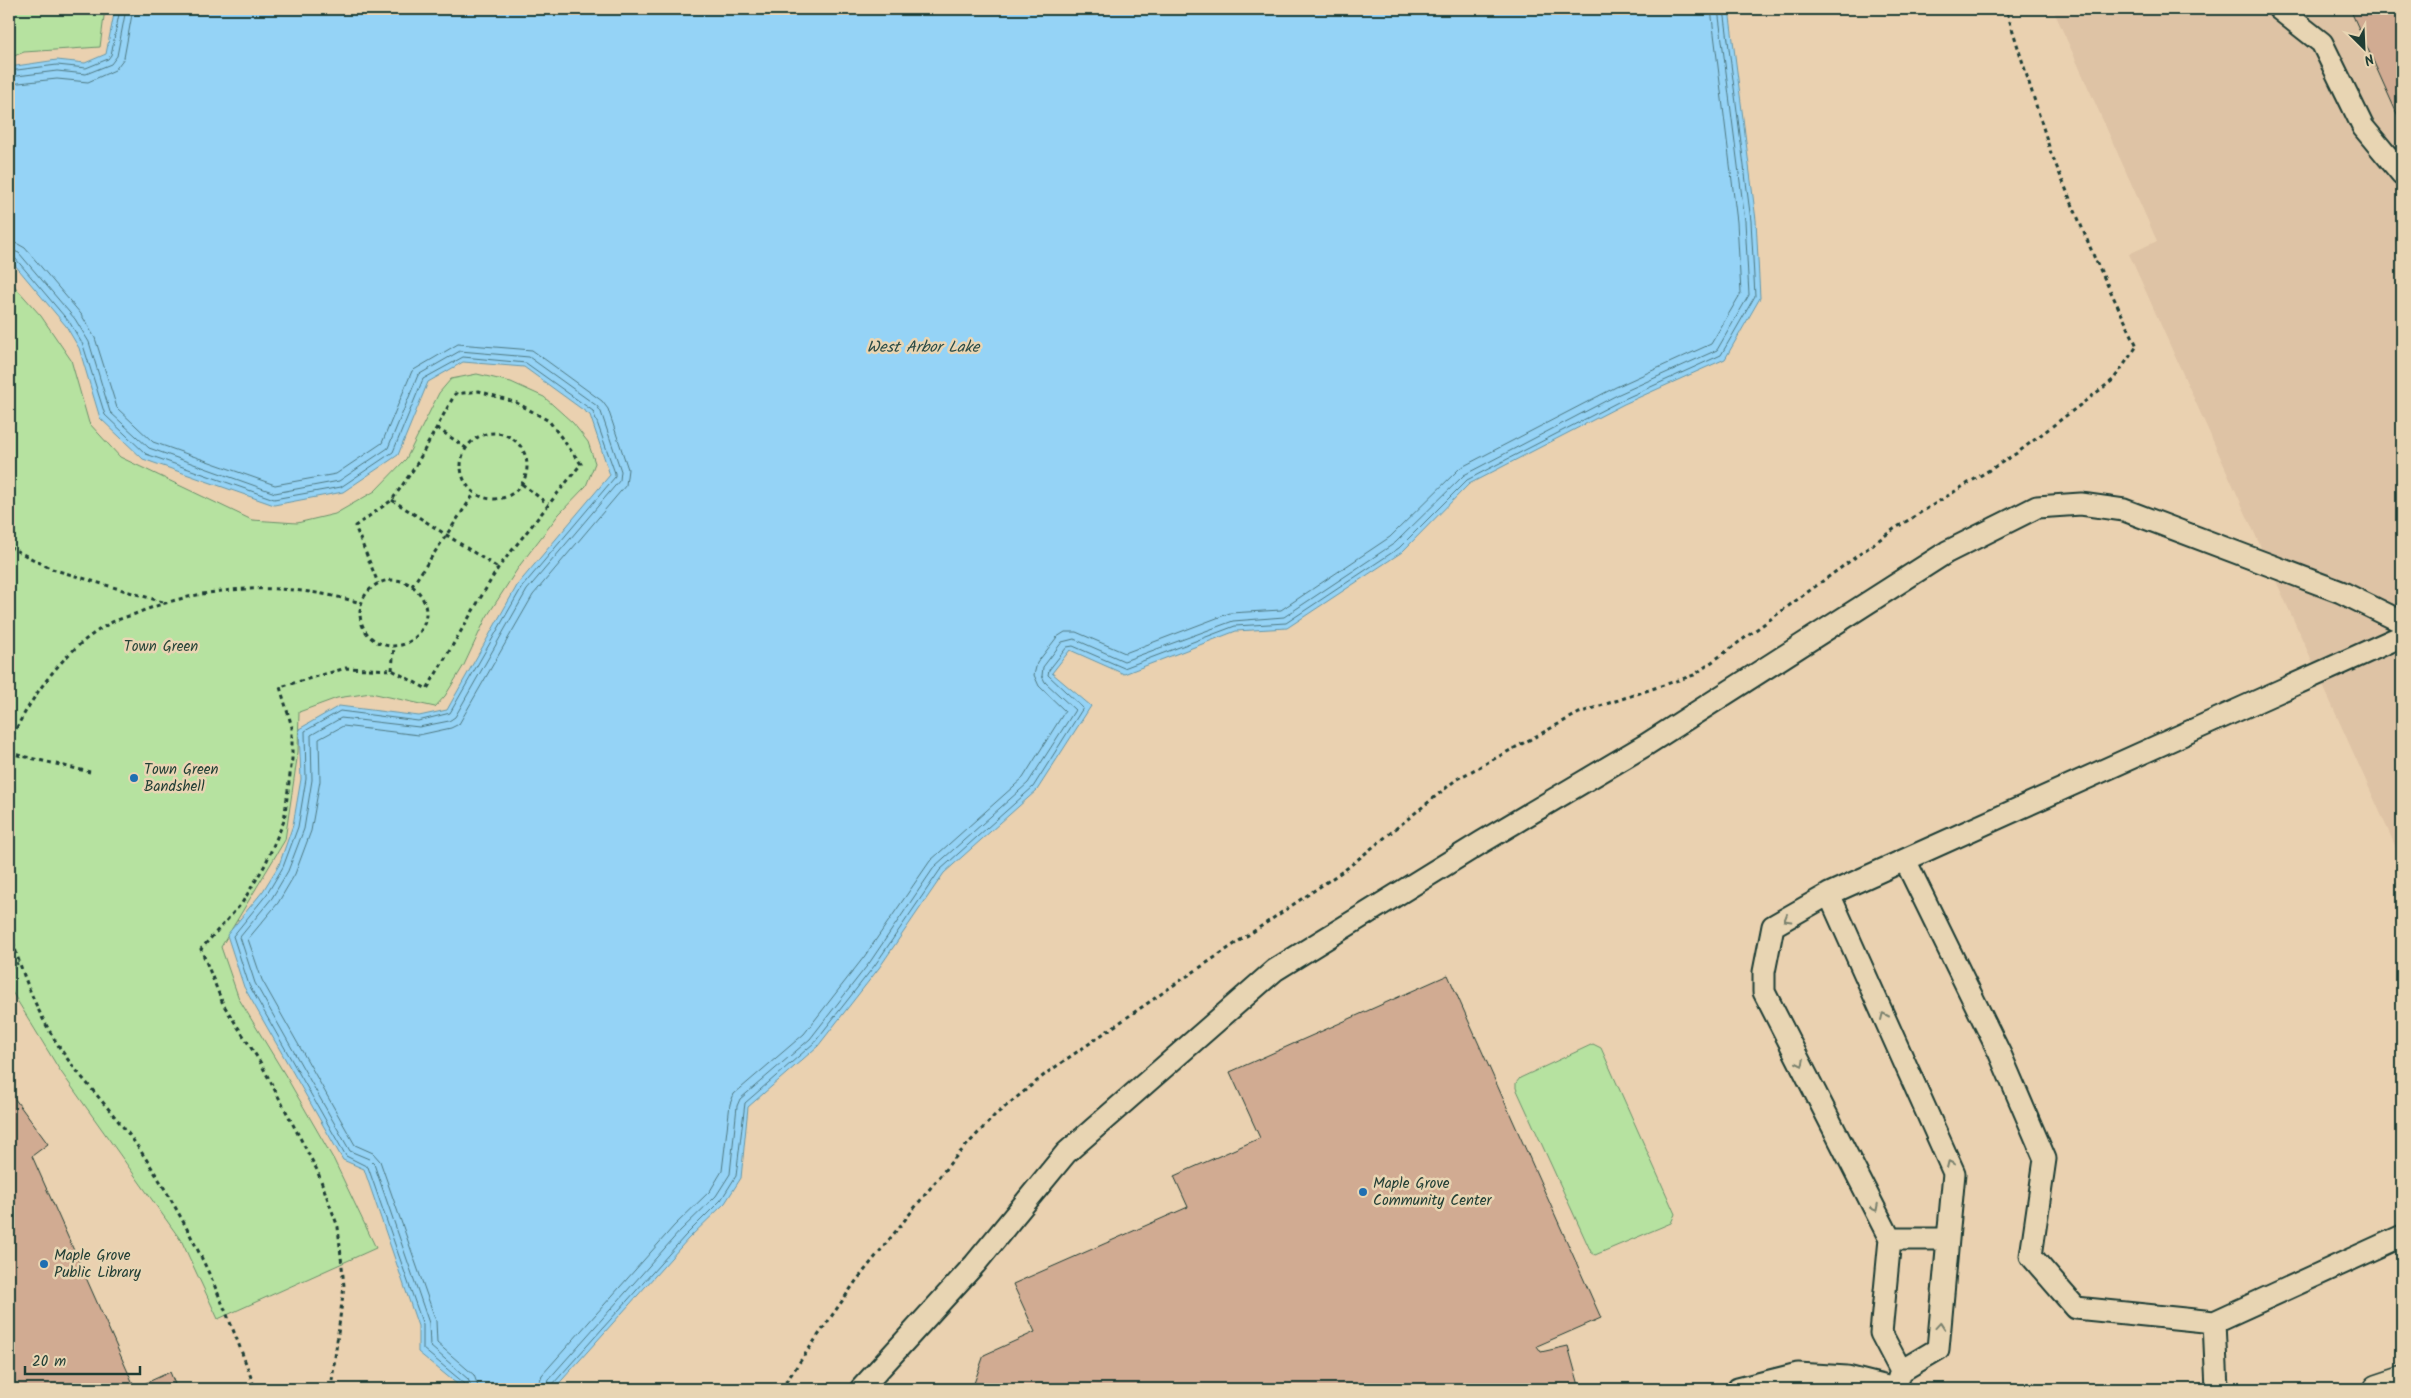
<svg xmlns="http://www.w3.org/2000/svg" width="2411" height="1398" font-family="Kalam,sans-serif">
  <rect width="100%" height="100%" fill="#ead1b0"/>
  <filter id="ink" filterUnits="userSpaceOnUse"><feTurbulence type="fractalNoise" baseFrequency=".02" numOctaves="2"/><feDisplacementMap in="SourceGraphic" scale="10" xChannelSelector="R" yChannelSelector="G"/><feConvolveMatrix kernelMatrix="1 2 1 2 8 2 1 2 1" color-interpolation-filters="sRGB"/></filter>
  <g filter="url(#ink)">
    <path fill="#dec3a5" d="M2053,9H2402V861L2129,254L2157,241Z"/>
    <path fill="#b6e2a0" stroke="#6a906a" d="M9,9H105L100,47L24,52L9,58Z
      M9,280L41,316L71,360L89,423L120,457L252,520L297,523L335,514L375,491L406,459L439,393L451,379L477,374L511,382L544,397L573,423L588,442L595,463L586,486L559,514L520,565L486,618L464,665L445,696L435,707L371,693L337,698L299,712L298,752L285,840L221,947L239,999L287,1078L334,1160L376,1248L218,1319L182,1242L59,1069L9,987Z
      M1593,1044L1601,1048L1675,1214L1671,1223L1595,1255L1591,1252L1516,1088V1083L1520,1078Z"/>
    <path fill="#95d3f6" stroke="#6697a8" d="M115,9H1729L1756,220L1760,298L1725,359L1624,404L1469,484L1402,552L1287,628L1236,631L1124,674L1070,650L1052,673L1091,706L1037,790L944,873L879,968L818,1046L748,1107L741,1178L725,1203L688,1239L554,1389H463L418,1352V1326L364,1169L343,1160L244,987L227,935L263,891L279,865L293,825L301,779L299,729L339,706L419,716L447,710L518,584L610,475L590,415L524,367L463,362L428,382L398,455L343,492L274,505L143,459L100,418L79,348L66,326L9,258V67L57,60L85,63L106,54Z"/>
    <g fill="none" stroke-linecap="round" stroke-linejoin="round">
      <path stroke="#4e7982" stroke-width="1" d="M9,71L57,65L86,68L108,59L111,55L120,9
        M9,77L57,71L86,74L111,64L117,56L126,9
        M9,84L57,79L88,82L115,70L124,58L133,9
        M9,242L18,244L25,248L81,314L95,338L117,408L153,442L275,485L336,474L382,443L412,371L458,344L532,350L602,401L608,409L628,469L626,485L533,595L459,724L451,728L419,735L343,726L319,739L320,781L311,831L295,874L278,903L248,939L262,980L355,1145L373,1153L380,1161L436,1321L437,1343L474,1375L479,1389
        M9,249L19,253L75,319L89,342L110,412L149,448L275,493L339,481L388,448L418,375L460,351L529,357L597,406L601,412L621,471L620,480L527,590L455,717L449,721L419,727L341,718L311,735L312,780L304,829L288,871L272,898L240,937L255,983L350,1151L369,1159L374,1164L429,1323L430,1346L468,1379L472,1389
        M9,256L15,258L70,323L83,345L105,415L146,454L274,499L341,487L393,452L423,379L463,357L526,363L593,411L615,473V477L522,587L450,713L418,721L340,711L305,731L306,779L298,827L283,867L267,894L233,936L249,985L346,1156L368,1167L423,1325V1349L464,1383L466,1389
        M537,1389L542,1375L674,1226L710,1191L722,1171L730,1104L734,1094L804,1034L864,957L930,861L1023,778L1065,711L1039,686L1034,675L1037,663L1057,637L1065,632H1076L1125,653L1230,613L1281,610L1390,537L1460,468L1616,387L1711,344L1741,293L1737,222L1711,9
        M545,1389L548,1380L680,1231L716,1196L730,1174L737,1106L740,1099L810,1039L870,962L935,866L1028,783L1075,710L1045,682L1042,676L1043,667L1062,642L1074,639L1124,661L1233,621L1284,617L1395,543L1464,475L1619,394L1717,350L1749,295L1745,221L1718,9
        M551,1389L553,1384L685,1236L721,1200L736,1176L745,1103L814,1043L875,965L940,870L1033,787L1083,708L1048,675L1049,670L1067,647L1073,646L1124,668L1235,626L1286,623L1399,548L1467,480L1622,400L1721,355L1755,296L1751,221L1724,9"/>
    </g>
    <path fill="#d1ab92" stroke="#1f3d34" d="M2350,9H2402V125Z
      M1448,975L1601,1318L1537,1346L1541,1352L1568,1346L1580,1389H972L984,1355L1035,1332L1013,1284L1188,1207L1174,1176L1260,1138L1230,1072Z
      M9,1091L48,1144L32,1156L135,1388L170,1372L177,1389H9Z"/>
    <g fill="none" stroke-linecap="round" stroke-linejoin="round">
      <defs>
        <path id="lane" d="M2279,9L2322,43L2363,127L2402,174
          M1905,860L2000,1054L2045,1159L2031,1256L2076,1308L2214,1322L2217,1389
          M1829,894L1954,1173L1938,1349L1901,1371L1895,1389
          M1890,1239H1947
          M2214,1322L2402,1236
          M1901,1371L1881,1333L1890,1239L1764,992V972L1773,926L1829,894L2402,636
          M861,1389L975,1264L1066,1153L1275,970L1482,842L1644,746L1947,552L2037,507L2081,504L2124,510L2341,592L2402,622
          M1738,1389L1798,1374L1847,1377L1895,1389"/>
        <path id="secondary" d="M2378,1389L2402,1381"/>
      </defs>
      <use href="#lane" stroke="#1f3d34" stroke-width="25"/>
      <use href="#secondary" stroke="#1f3d34" stroke-width="31"/>
      <path stroke="#1f3d34" stroke-width="3" stroke-dasharray="4 4" stroke-linecap="butt" d="M437,428L466,448
        M461 466a33 33 0 1 1 66 0a33 33 0 1 1-66 0Z
        M522,484L548,504
        M392,500L498,568
        M9,547L52,569L163,602
        M360 613a33 33 0 1 1 66 0a33 33 0 1 1-66 0Z
        M412,586L474,494
        M392,670L394,646
        M9,743C30,698 63,650 107,625C115,620 126,617 135,614C207,584 286,581 361,603
        M9,753L90,772
        M9,927C21,974 40,1022 69,1061C92,1091 119,1119 140,1150C190,1224 226,1305 255,1389
        M9,968L18,963
        M331,1389L344,1286L338,1227L317,1170L259,1060L223,1004L201,949L242,903L265,865L284,821L292,759V727L280,687L346,668L392,670L427,689L498,568L581,464L549,421L517,403L479,391L455,394L415,467L392,500L355,526L378,583
        M781,1389L856,1281L952,1161L995,1115L1048,1072L1171,987L1346,869L1457,779L1579,713L1694,675L1894,529L2017,453L2113,380L2137,346L2095,259L2051,153L2006,9"/>
      <use href="#lane" stroke="#e8d5b3" stroke-width="21"/>
      <use href="#secondary" stroke="#e8d5b3" stroke-width="28"/>
    </g>
    <defs><path id="oneway-chevron" d="M-2-3.5L2.5 0L-2 3.5" fill="none" stroke-width="1.6" stroke-linecap="round" stroke-linejoin="round" transform="scale(1.25)"/></defs>
    <g stroke="#79816d">
      <use href="#oneway-chevron" transform="translate(1787 919) rotate(150)"/>
      <use href="#oneway-chevron" transform="translate(1884 1016) rotate(-114)"/>
      <use href="#oneway-chevron" transform="translate(1801 1063) rotate(63)"/>
      <use href="#oneway-chevron" transform="translate(1950 1164) rotate(-114)"/>
      <use href="#oneway-chevron" transform="translate(1875 1208) rotate(63)"/>
      <use href="#oneway-chevron" transform="translate(1940 1326) rotate(-85)"/>
    </g>
  </g>
  <g fill="#1f6fb2" stroke="#e8d5b3" stroke-width="2">
    <circle cx="134" cy="778" r="5"/>
    <circle cx="1363" cy="1192" r="5"/>
    <circle cx="44" cy="1264" r="5"/>
  </g>
  <g text-anchor="middle" stroke-width="5" stroke-linejoin="round" paint-order="stroke">
    <g font-size="15" fill="#274539" stroke="#e8d5b3">
      <text x="161" y="651">Town Green</text>
    </g>
    <g font-size="15" fill="#1f3d34" stroke="#e8d5b3" text-anchor="start">
      <text x="144" y="774">Town Green<tspan x="144" dy="17">Bandshell</tspan></text>
      <text x="1373" y="1188">Maple Grove<tspan x="1373" dy="17">Community Center</tspan></text>
      <text x="54" y="1260">Maple Grove<tspan x="54" dy="17">Public Library</tspan></text>
    </g>
    <g font-size="16" font-style="italic" fill="#2b4c47" stroke="#e8d5b3">
      <text x="923" y="352">West Arbor Lake</text>
    </g>
  </g>
  <rect width="2411" height="1398" fill="none" stroke="#e8d5b3" stroke-width="30"/>
  <rect x="15" y="15" width="2381" height="1368" fill="none" stroke="#1f3d34" stroke-width="2" filter="url(#ink)"/>
  <g transform="translate(2364 48) rotate(156)" stroke="#e8d5b3" stroke-width="4" paint-order="stroke">
  <path d="M0-4L9 19L0 12L-9 19Z" fill="#1f3d34"/>
  <text y="-8" font-size="14" font-weight="bold" text-anchor="middle" fill="#1f3d34">N</text>
  </g>
  <path d="M25 1366v8h115v-8" fill="none" stroke="#1f3d34" stroke-width="2.5"/>
  <text x="32" y="1366" font-size="15" fill="#1f3d34" stroke="#e8d5b3" stroke-width="4" paint-order="stroke">20 m</text>
</svg>
